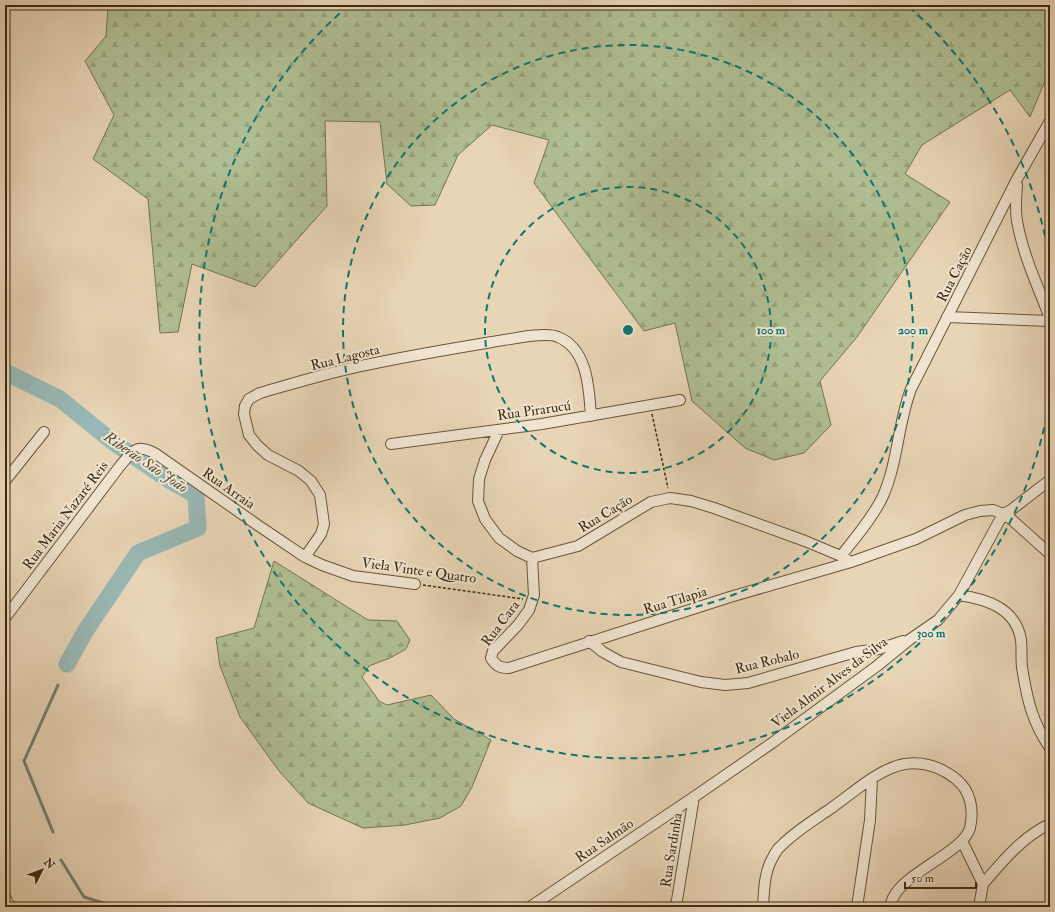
<svg xmlns="http://www.w3.org/2000/svg" width="1055" height="912" font-family="'IM FELL Double Pica',serif">
  <defs>
    <pattern id="forest-firs" width="22" height="20" patternUnits="userSpaceOnUse"><rect width="22" height="20" fill="#b0be93"/><path d="M5 1l3.5 6h-7zM16 11l3.5 6h-7z" fill="#98a37e"/></pattern>
  </defs>
  <rect width="100%" height="100%" fill="#e8d5b6"/>
  <filter id="stains"><feTurbulence type="fractalNoise" baseFrequency=".005" numOctaves="4"/><feColorMatrix values="0 0 0 0 .2 0 0 0 0 .09 0 0 0 0 .02 0 0 0 .5 -.17"/></filter>
  <radialGradient id="worn" r=".72"><stop offset=".6" stop-color="#630" stop-opacity="0"/><stop offset="1" stop-color="#630" stop-opacity=".3"/></radialGradient>
  <path fill="url(#forest-firs)" stroke="#767452" d="M108,5H1050V69L1030,117L1010,90L922,145L905,174L950,202L857,337L820,381L831,425L804,453L774,460L745,448L692,401L675,323L644,331L534,183L549,140L492,125L458,155L435,205L411,206L387,184L380,122L325,121L327,206L255,287L192,264L178,332L160,333L148,199L93,159L114,115L85,61L106,36Z
    M274,561L368,620L397,621L410,640L406,649L390,658L369,666L362,677L379,701L387,705L431,695L454,719L491,740L472,787L461,806L440,818L405,825L363,828L308,803L279,771L240,717L220,666L216,638L254,628Z"/>
  <g fill="none" stroke-linecap="round" stroke-linejoin="round">
    <path stroke="#748073" stroke-width="3" d="M53,832L24,761L58,685
      M61,860L84,897L116,907"/>
    <path stroke="#98b8b5" stroke-width="17" d="M5,372L60,399L113,442L169,480L196,495L198,528L138,553L86,630L67,664"/>
    <defs>
      <path id="minor" d="M1017,185C1016,197 1015,209 1017,221C1023,255 1038,287 1050,318
        M947,317L1050,321
        M499,430L485,460L479,479L478,501L485,519L499,538L517,551L532,558L578,546L651,502L670,498L691,501L714,508L805,541L841,556L851,562
        M391,444L542,424L680,400
        M5,481L44,432
        M841,556C855,538 874,516 883,496C898,462 898,423 911,389L1017,179L1050,121
        M305,557L321,534L324,524L320,495L311,481L299,471L268,455L257,445L249,435L244,414L245,406L249,399L260,393C295,383 330,372 366,365C408,356 450,349 492,342C507,340 545,331 558,337C588,349 589,389 591,416
        M532,558L534,595L529,610L518,625L493,651L491,658C496,666 500,668 509,668L730,597L851,562L916,539L965,515L980,511L993,510L1003,514L1011,519L1050,554
        M959,595C986,599 1016,608 1021,640C1022,649 1021,658 1022,667C1027,699 1032,722 1050,748
        M5,618L120,466C132,452 136,442 156,454L259,526L305,557L322,565L353,576L415,584
        M589,641L603,652L621,662L701,682L725,685L748,683L856,652L879,649L903,641
        M962,841L983,884
        M983,884C1002,862 1023,836 1050,824
        M5,897L10,907
        M530,907L694,797L772,743L877,666L909,640L938,620L959,595L1003,514L1011,510L1050,480
        M675,907L677,900L694,797
        M763,907C764,891 764,872 773,857C775,853 778,848 782,845C796,831 814,820 830,809C852,794 879,768 905,764C924,761 942,768 956,779C971,791 974,810 970,828C964,851 908,871 894,896C892,899 891,903 890,907
        M857,907L870,820L872,779
        M979,907L983,884"/>
    </defs>
    <use href="#minor" stroke="#68563a" stroke-width="12"/>
    <path stroke="#3d2b11" stroke-width="1.5" stroke-dasharray="3 2" stroke-linecap="butt" d="M652,414L668,488
      M423,585L523,599"/>
    <use href="#minor" stroke="#f0e4d0" stroke-width="10"/>
  </g>
  <g fill="none" stroke="#0f766e" stroke-width="2" stroke-dasharray="7 5">
    <circle cx="628" cy="330" r="143"/>
    <circle cx="628" cy="330" r="285"/>
    <path d="M1049 404A428 428 0 1 1 347 7M909 7A428 428 0 0 1 1049 256"/>
  </g>
  <g text-anchor="middle" stroke-width="4" stroke-linejoin="round" paint-order="stroke">
    <g font-size="14" fill="#3d2b11" stroke="#f0e4d0">
      <text transform="translate(954 274) rotate(-63)" y="5">Rua Cação</text>
      <text transform="translate(345 357) rotate(-14)" y="5">Rua Lagosta</text>
      <text transform="translate(534 410) rotate(-8)" y="5">Rua Pirarucú</text>
      <text transform="translate(229 488) rotate(35)" y="5">Rua Arraia</text>
      <text transform="translate(605 513) rotate(-31)" y="5">Rua Cação</text>
      <text transform="translate(65 515) rotate(-53)" y="5">Rua Maria Nazaré Reis</text>
      <text transform="translate(419 570) rotate(8)" y="5">Viela Vinte e Quatro</text>
      <text transform="translate(675 600) rotate(-17)" y="5">Rua Tilapia</text>
      <text transform="translate(500 623) rotate(-53)" y="5">Rua Cara</text>
      <text transform="translate(767 661) rotate(-14)" y="5">Rua Robalo</text>
      <text transform="translate(829 682) rotate(-37)" y="5">Viela Almir Alves da Silva</text>
      <text transform="translate(604 840) rotate(-34)" y="5">Rua Salmão</text>
      <text transform="translate(671 850) rotate(-81)" y="5">Rua Sardinha</text>
    </g>
    <g font-size="15" font-style="italic" fill="#544e3a" stroke="#f0e4d0">
      <text transform="translate(146 462) rotate(34)" y="5">Riberão São João</text>
    </g>
  </g>
  <circle cx="628" cy="330" r="6" fill="#0f766e" stroke="#f0e4d0" stroke-width="2"/>
  <g font-size="12" text-anchor="middle" font-weight="bold" fill="#0f766e" stroke="#f0e4d0" stroke-width="4" stroke-linejoin="round" paint-order="stroke">
    <text x="771" y="334">100 m</text>
    <text x="913" y="334">200 m</text>
    <text x="931" y="637">300 m</text>
  </g>
  <rect width="1055" height="912" fill="none" stroke="#e8d5b6" stroke-width="20"/>
  <rect x="6" y="6" width="1043" height="900" fill="none" stroke="#3d2b11" stroke-width="2"/>
  <rect x="10" y="10" width="1035" height="892" fill="none" stroke="#3d2b11"/>
  <g transform="translate(42 870) rotate(48)" stroke="#f0e4d0" stroke-width="3" paint-order="stroke">
  <path d="M0-3L7 15L0 10L-7 15Z" fill="#3d2b11"/>
  <text y="-6" font-size="11" font-weight="bold" text-anchor="middle" fill="#3d2b11">N</text>
  </g>
  <path d="M905 882v6h71v-6" fill="none" stroke="#3d2b11" stroke-width="2"/>
  <text x="911" y="882" font-size="12" fill="#3d2b11" stroke="#f0e4d0" stroke-width="3" paint-order="stroke">50 m</text>
  <rect width="100%" height="100%" filter="url(#stains)"/>
  <rect width="100%" height="100%" fill="url(#worn)"/>
</svg>
